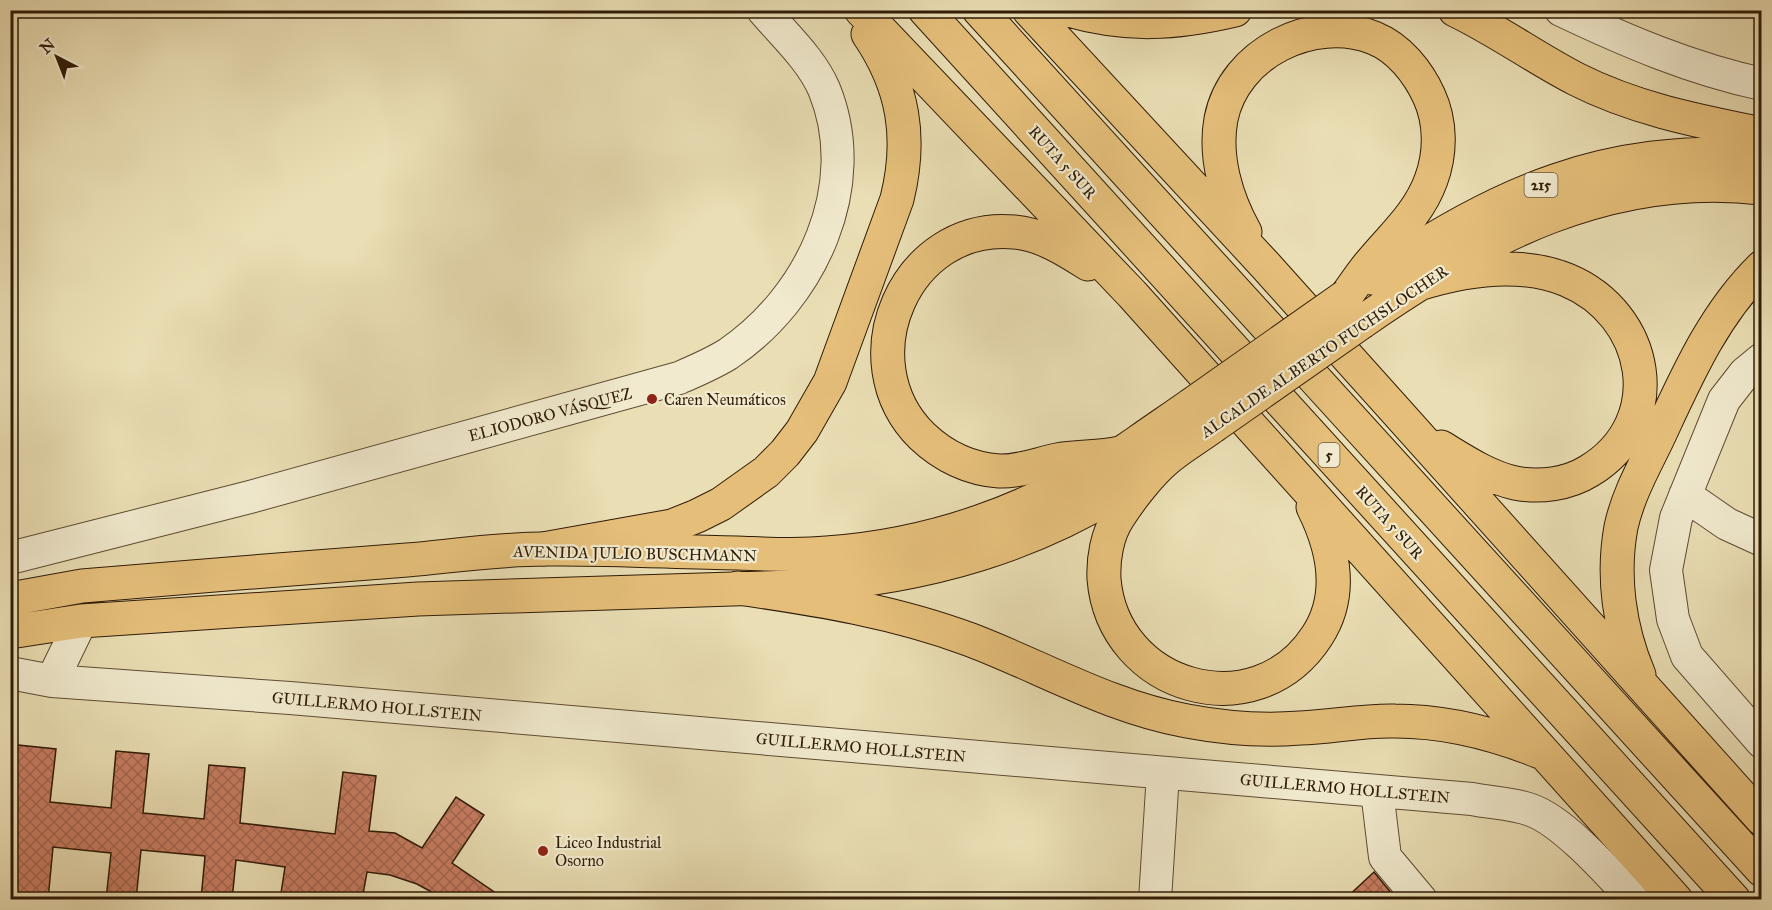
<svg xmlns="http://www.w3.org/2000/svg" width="1772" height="910" font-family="'IM FELL Great Primer',serif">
  <defs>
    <pattern id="building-cross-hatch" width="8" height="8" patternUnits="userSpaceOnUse" patternTransform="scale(1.5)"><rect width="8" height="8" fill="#c87d63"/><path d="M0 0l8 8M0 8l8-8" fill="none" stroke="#a36650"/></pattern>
  </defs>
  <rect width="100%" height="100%" fill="#eadeb4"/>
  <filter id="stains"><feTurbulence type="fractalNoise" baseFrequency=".00333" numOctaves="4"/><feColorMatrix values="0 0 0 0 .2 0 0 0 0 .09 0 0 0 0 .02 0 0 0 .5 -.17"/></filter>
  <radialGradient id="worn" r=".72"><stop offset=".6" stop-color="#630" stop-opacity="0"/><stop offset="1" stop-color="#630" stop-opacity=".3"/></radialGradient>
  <path fill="url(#building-cross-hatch)" stroke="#2f1b06" stroke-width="1.5" d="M18,745L56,749L50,802L111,808L116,751L149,754L143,813L204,819L209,765L245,768L240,823L335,834L343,772L376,776L369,831L395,833L422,848L456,797L484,815L452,863L506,900H446L417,884L390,875L367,872L362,900H280L285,867L236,860L232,900H201L205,856L141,850L136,900H106L111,853L53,847L48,900L10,897V815Z
    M1374,872L1397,900H1344Z"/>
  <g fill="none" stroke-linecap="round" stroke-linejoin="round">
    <defs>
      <path id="minor" d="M1561,10C1626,41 1692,69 1762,84
        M1762,359L1745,373L1724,400L1676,518L1666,570L1673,619L1687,656L1762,742
        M1685,495L1727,524L1762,540
        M10,558L250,497L679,378C695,371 712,364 728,354C811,298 864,186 824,89C811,59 784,35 763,10
        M10,673L52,681L290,698L1472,799C1491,803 1513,803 1531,810C1563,821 1609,873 1634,900
        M52,681L81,621
        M1377,791L1385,857L1421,900
        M1155,900L1163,773"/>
      <path id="major" d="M10,599L82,586C190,577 299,568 407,560C452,556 499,549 545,549C608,548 673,552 737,553C767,554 797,556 827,553C937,545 1028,510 1122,453
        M10,632L81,621L418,599L794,587C924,578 1040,547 1148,472"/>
      <path id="highway" d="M861,10L1132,294L1676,900
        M925,10L1734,900
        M979,10L1762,870
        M1029,10L1266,266L1762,819
        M1068,10C1127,27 1176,24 1235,10
        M1455,10C1497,30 1535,58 1576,79C1635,109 1698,121 1762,134
        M1245,232C1226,198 1214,157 1221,119C1234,53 1313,14 1374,38C1399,48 1418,72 1429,96C1441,122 1441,153 1431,180C1419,213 1395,234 1373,260C1363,271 1355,284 1346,296
        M1088,264C1066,250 1041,234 1014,232C905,222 846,361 922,436C943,456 970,469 999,471C1019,472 1038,464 1057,460C1077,456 1100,458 1120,453C1126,451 1133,445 1139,441C1156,429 1174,417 1191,405
        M1372,278C1503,191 1601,146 1762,155
        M1415,285C1462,270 1518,260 1567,280C1649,314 1670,422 1589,471C1568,484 1540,488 1515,483C1488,477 1464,461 1441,447
        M1362,322C1482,238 1610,170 1762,188
        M1212,427C1197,438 1181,447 1167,459C1150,473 1130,499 1118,518C1107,535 1103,559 1104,579C1113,689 1256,730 1317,636C1344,595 1334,549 1313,507
        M543,549L672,526L697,516L721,504L766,472L785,453L802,431L830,382L897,199C912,138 904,87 868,34
        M738,588C817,599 896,612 971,640C1044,668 1110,707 1187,721C1224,728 1262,731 1300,728C1332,727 1363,720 1395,721C1445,721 1493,733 1540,752
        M1639,675C1619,628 1612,576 1621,527C1628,495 1644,467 1658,438C1686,378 1713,315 1762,267"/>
    </defs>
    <use href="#minor" stroke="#5e4c32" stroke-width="34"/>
    <use href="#major" stroke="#2f1b06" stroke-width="35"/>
    <use href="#highway" stroke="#2f1b06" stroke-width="35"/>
    <use href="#minor" stroke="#f1eace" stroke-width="32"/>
    <use href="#major" stroke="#e5bf7a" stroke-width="33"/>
    <use href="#highway" stroke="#e5bf7a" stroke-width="33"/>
    <defs>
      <path id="highway-bridge" d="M1191,405L1346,296
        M1212,427L1362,322"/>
    </defs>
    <use href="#highway-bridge" stroke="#2f1b06" stroke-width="35" stroke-linecap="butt"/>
    <use href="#highway-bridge" stroke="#e5bf7a" stroke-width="33"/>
  </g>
  <g fill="#8f2418" stroke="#f1eace" stroke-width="2">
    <circle cx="652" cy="399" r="6"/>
    <circle cx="543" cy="851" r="6"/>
  </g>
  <g text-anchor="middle" stroke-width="4.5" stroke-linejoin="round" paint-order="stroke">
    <g fill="#f1eace" stroke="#695942" stroke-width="1.5">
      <rect x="1524.5" y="173" width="33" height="24" rx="4.5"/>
      <rect x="1318.5" y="443" width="21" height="24" rx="4.5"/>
    </g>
    <g font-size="15" font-weight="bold" fill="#2f1b06">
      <text x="1541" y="190">215</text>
      <text x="1329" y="460">5</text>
    </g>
    <g font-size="16" fill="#2f1b06" stroke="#f1eace">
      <text transform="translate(1063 162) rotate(48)" y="6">RUTA 5 SUR</text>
      <text transform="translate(1324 351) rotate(-34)" y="6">ALCALDE ALBERTO FUCHSLOCHER</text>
      <text transform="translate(550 414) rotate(-15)" y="6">ELIODORO VÁSQUEZ</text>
      <text transform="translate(1390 522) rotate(48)" y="6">RUTA 5 SUR</text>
      <text transform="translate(635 553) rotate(1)" y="6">AVENIDA JULIO BUSCHMANN</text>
      <text transform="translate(377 706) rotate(5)" y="6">GUILLERMO HOLLSTEIN</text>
      <text transform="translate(861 747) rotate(5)" y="6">GUILLERMO HOLLSTEIN</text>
      <text transform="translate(1345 788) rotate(5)" y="6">GUILLERMO HOLLSTEIN</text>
    </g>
    <g font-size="16" fill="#2f1b06" stroke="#f1eace" text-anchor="start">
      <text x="664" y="405">Caren Neumáticos</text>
      <text x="555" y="848">Liceo Industrial<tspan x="555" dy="18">Osorno</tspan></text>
    </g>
  </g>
  <rect width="1772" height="910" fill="none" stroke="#eadeb4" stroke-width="36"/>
  <rect x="12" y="12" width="1748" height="886" fill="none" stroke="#2f1b06" stroke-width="3"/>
  <rect x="18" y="18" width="1736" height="874" fill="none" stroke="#2f1b06" stroke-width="1.5"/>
  <g transform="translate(57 57) rotate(318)" stroke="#f1eace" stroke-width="4.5" paint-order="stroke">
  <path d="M0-4.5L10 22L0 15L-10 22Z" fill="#2f1b06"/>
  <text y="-9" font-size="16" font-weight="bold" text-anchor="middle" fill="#2f1b06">N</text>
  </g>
  <rect width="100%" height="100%" filter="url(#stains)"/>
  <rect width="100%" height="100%" fill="url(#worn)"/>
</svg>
